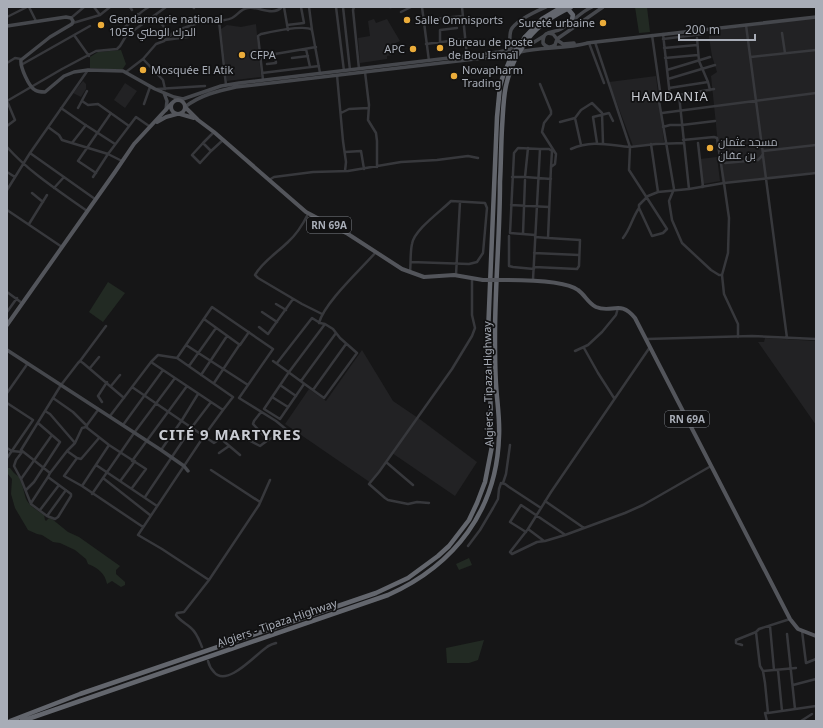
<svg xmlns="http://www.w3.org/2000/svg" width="823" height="728" font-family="'Noto Sans',Cairo,sans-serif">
  <rect width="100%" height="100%" fill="#161617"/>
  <path fill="#222224" d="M816,18V172L722,183L711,76L717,72L712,56L708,31Z
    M374,19L376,23L387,19L400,41L391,45L392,55L387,56V59L360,63L358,38L370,36L368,21Z
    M256,24L261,77L227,81L221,29L227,25L241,27Z
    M656,76L664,142L633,146L609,82Z
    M83,81L86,84V89L81,97L73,93Z
    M125,83L137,91L125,108L114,100Z
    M717,157L720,181L703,184L700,159Z
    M765,338L816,341V425L758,342H764Z
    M362,350L393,401L421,420L477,462L455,496L392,453L371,483L285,424L309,389L326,401Z"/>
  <path fill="#222a23" d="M635,7H647L650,32L639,33Z
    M121,50L126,64L122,70L90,68V57L98,52Z
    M108,282L125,293L103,322L89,312Z
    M7,468H10L14,473L19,477C29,499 19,499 44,515L45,520L46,521L49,518L52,519L68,532L79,537L120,566L116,570V574L125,582V585L121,587L112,581L107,584C105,573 98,568 88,564L86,559L75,550L60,543L53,542L42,535L37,534L28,530L15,508L11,494L12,479L7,473Z
    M469,558L472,565L459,570L456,564Z
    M484,640L478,660L469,663H447L446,648Z"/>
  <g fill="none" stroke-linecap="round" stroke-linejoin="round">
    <path stroke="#37383c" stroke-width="2.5" d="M29,7L36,21
      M94,7L100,15
      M130,7L132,10
      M193,7L194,8
      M284,7L288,30
      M309,7L312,30
      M336,7L344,71
      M343,7L350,70
      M354,7L353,10L359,69
      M390,7H391
      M422,7L429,61
      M462,7L467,56
      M401,12L411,7
      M138,14L145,23
      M155,15L164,27
      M7,17L27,7
      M71,18L84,7
      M423,20L463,16
      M219,21C223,20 228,20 232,18C238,15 240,9 248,8C259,6 272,17 282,7
      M73,23L100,15L110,7
      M287,25L304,23L301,7
      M782,33L785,53
      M663,34L670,96
      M74,35L89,56
      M114,35C128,28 135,14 149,7
      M652,35L661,98L659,101L674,189L669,201L672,220L682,243L711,270L719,275H722
      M697,38L699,61L708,82L710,90
      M663,39L703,34L705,29
      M165,40L195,36
      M440,42V30L457,28
      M595,42L630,147L656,144L684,143
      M589,43L604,83
      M426,44L465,39
      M664,48L697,45
      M306,49L310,67
      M751,57L816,50
      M292,58L308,56
      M665,58L698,55
      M143,59L163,80L165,89
      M7,63L15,58L21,59
      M267,64L276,63L275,54L316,47
      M21,65L90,26
      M667,70L710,57
      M126,72L143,59L156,44L164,41L175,31L204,21H219L226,85
      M365,72L369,105L368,120L376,133L377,141V167
      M262,73L319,66
      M337,75L343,141L346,162L345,171
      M668,79L715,65
      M263,80L258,36L261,34C271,32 305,24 312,30L320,73
      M669,88L708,82
      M157,89L205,86
      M679,95L689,189
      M661,98L714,89
      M7,101L62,69L96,51L117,49L120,46L126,36L166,7
      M7,101L15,120L7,126
      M82,101L88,105L98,104L129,126
      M144,104L150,87
      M61,108L84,124L115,144
      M78,108L87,91
      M341,113L349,109L368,108
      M662,113L816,93
      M575,118L581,145
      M560,122L575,118L581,110L592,103L602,113L603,143
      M48,127L59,135L62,140L108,154L122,161
      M663,127L670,125H682L715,121
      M214,132L203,143L211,151L223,140
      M72,143L86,125
      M203,143L192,155L200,163L211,151
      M597,143L593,117L609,113L613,121
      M698,143L703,187
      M651,144L658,192
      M7,147C30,173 59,191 87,211
      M528,148L525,177L551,179
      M571,149C592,140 608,145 630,147L629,170L667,229L663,233L652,236L639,208C632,218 631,228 623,238
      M763,151L816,145
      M345,152L361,151L364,169
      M30,153L95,199
      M763,156L787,338
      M725,163L758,160L761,157L763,154L746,25
      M7,172L15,177
      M96,173L78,161L111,113
      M93,177L108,154L136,117L149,126
      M512,177H525
      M269,180L274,177L313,172L348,171L401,162L437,160L468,156L478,158
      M54,188L64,177
      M7,190L30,153L88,70
      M32,193L43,202
      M511,205L549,207
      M639,207V205L648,196L658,192L689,189L724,183L717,138L714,137L683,140
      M7,210L62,247
      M308,214C303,224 297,234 288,242C278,252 262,262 255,275L258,278L302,304L322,314
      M29,224L47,195
      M523,234L525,180
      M535,235L510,233L514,153L518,148L540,149
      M509,236V266L513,267L534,269
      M535,237L548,238L551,167L555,164L556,154L542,132L544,123L551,114V111L540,84
      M534,253L579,255
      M534,267L577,269L579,266L580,240L548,238
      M410,272C411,263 410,253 412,244C414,230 441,211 451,201L485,203L487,208L483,253L477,262L469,264L411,262
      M456,275L460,202
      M533,280L540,149H549L552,151L551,167
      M7,292L22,303
      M276,304L286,310
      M7,312L17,298
      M262,312L277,322
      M204,319L240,345L249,332
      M319,323C324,303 361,269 376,252
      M259,327L268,334L293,299
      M738,337V324L724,294L722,275L728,253L729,218L724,183L816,173
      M647,339L752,336L816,339
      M186,345L248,385
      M650,347L551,492L528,529L510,552L512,554L537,542L545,541L565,535L625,513L643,505L711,466
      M584,348L598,373L614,398
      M575,351L588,345L602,332L616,315L618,308
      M80,361L106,326
      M273,361C290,373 307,386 324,398L357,353L340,338L333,329L325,324L320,323L312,318L277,363
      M151,362L158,355L177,358L233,397L223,410
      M189,366L216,328
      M90,368L99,357
      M201,375L227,336
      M301,381L336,333
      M214,383L240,344
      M304,384L280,419L264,409L289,372L325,324
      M280,385L296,396
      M111,386L120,375
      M132,387L214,443C220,440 222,431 229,430L260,446L268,440L287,430L276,421L239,398L273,349L212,307L177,358
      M313,390L346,344
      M7,393L28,363
      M272,397L288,407
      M53,398L73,412L87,426
      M102,402L98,396L107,382
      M7,403L33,420L7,458
      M45,411L50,414L75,443
      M261,412L254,421L253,424L268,440
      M110,416L151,362L223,410L204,436L138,535L162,549L209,580L184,612L177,613L176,615C180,621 186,623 191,628C197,633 199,640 202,647
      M87,425L98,410
      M123,425L163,370
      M220,438L240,455
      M7,448L12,451L22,452L16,460L14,466L21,479L31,504L47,516L66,490
      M161,450L182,420L198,394
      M67,451L77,458L64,476L82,486L143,527
      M219,453L229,446
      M77,458L81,459L99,438
      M132,461L187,386
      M386,462L413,485
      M96,465L157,506
      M211,470L260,502
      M50,473L21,450L61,385L78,363L80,361L83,363L124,398
      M103,478L150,515
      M21,479L52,435
      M121,480L135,461
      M503,483L506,474L510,445
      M82,486L109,445
      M26,490L34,482L60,442L38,423
      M92,494L134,433L175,378
      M145,497L192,427L211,402
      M545,501L584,528
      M31,503L48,477
      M429,503L417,502L408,504L388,500L385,498L369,484L379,472L452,369L472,336L475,328L472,315V279
      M40,510L59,485
      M47,516L55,519L58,517L71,496V494L48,477L50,473L67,451L75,443L82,428L86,427L109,445L146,469L132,488
      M528,529L544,541
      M526,532L510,522L521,505L564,534
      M468,546L480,530L493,508L498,499L499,489L501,483L505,484L509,487L541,508
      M209,580L259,505L270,480
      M770,626L774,670
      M802,631L806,663L816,659
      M756,632L759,658L760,666L763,671L765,683L768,713L816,706
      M787,634L795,709
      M742,645L736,643V640L756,632L759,629L790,619
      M208,661C209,665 211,669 214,672C227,688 256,654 267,647C269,645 273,644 276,643
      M778,670L782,711
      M763,671L796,668
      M793,685L816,679
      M767,721L765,713H768
      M801,721L812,714"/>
    <path stroke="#45474c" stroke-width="3.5" d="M7,26L66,17L71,18L73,21L72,24L50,37L21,60C20,67 29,87 35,90C38,92 41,92 45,92L64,76L74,72L88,70L123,71L155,89L174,97L183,99L221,86L239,83L499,52L531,44L544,36
      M548,33L553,34L557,39L555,45C551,48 546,48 543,43C543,39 543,36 546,34C550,31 556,32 561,29C572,23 580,12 592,7
      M557,39L603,7
      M557,40L563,44L574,43
      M587,43L816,17
      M510,50C510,44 509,36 511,30C516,20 537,11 546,7
      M520,52C542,47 566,49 588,43
      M164,93L167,101L166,110
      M185,107C200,95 218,91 236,87L492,57L514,53
      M7,350L161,450L184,466L188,471"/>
    <path stroke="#53555b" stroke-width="4" d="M171 107a7 7 0 1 1 14 0a7 7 0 1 1-14 0Z
      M185,107L198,120L214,132L306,212L348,234L402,269L424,277L454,275L483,280
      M180,114L194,118
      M157,122L166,117L177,114
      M504,280C521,280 565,280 578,290C585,295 588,303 596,307C612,314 620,299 635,318L790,619L798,629L816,636
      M7,325L115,172L134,144L172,103"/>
    <path stroke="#63666d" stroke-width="4.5" d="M568,9L573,15L571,23
      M525,37L542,19L562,7
      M528,39C539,24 555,15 571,7
      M10,721L80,694L376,593L408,578L438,556L449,546L469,520L477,503L485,482L492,446L488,333L497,117L500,86L503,76L511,57
      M22,721L388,595C455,565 497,510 499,436C500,419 497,402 496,384C495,368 495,352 495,336C495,285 500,233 500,182C501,164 501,146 502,128C504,98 503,85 516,57"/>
    <path stroke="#53555b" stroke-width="4" d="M483,280H504"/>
    <path stroke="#63666d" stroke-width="4.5" d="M511,57L525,37
      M516,57L528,39"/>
  </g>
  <g fill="#ebac3a" stroke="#111112" stroke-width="1.5">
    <circle cx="407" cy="20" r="4"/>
    <circle cx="603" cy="23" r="4"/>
    <circle cx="101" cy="25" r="4"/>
    <circle cx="440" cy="48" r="4"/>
    <circle cx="413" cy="49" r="4"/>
    <circle cx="242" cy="55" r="4"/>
    <circle cx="143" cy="70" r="4"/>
    <circle cx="454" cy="76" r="4"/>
    <circle cx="710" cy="148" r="4"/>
  </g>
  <g text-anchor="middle" stroke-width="3.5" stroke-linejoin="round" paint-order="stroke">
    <g fill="#111112" stroke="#7b7e86" stroke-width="1">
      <rect x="307" y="217" width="44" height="16" rx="3"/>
      <rect x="665" y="411" width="44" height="16" rx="3"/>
    </g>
    <g font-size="10" font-weight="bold" fill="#a8adb7">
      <text x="329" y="229">RN 69A</text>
      <text x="687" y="423">RN 69A</text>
    </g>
    <g font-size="11" fill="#a8adb7" stroke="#111112" text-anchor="start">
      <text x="109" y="23">Gendarmerie national<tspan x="109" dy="13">1055 الدرك الوطني</tspan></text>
      <text x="415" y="24">Salle Omnisports</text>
      <text x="595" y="27" text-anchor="end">Sureté urbaine</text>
      <text x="448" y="46">Bureau de poste<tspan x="448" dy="13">de Bou Ismaïl</tspan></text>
      <text x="405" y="53" text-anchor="end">APC</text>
      <text x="250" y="59">CFPA</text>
      <text x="151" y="74">Mosquée El Atik</text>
      <text x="462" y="74">Novapharm<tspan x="462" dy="13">Trading</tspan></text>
      <text x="718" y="146">مسجد عثمان<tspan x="718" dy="13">بن عفان</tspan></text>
    </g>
    <g font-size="11" fill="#a8adb7" stroke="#111112">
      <text transform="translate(488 384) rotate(-91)" y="4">Algiers - Tipaza Highway</text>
      <text transform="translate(277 623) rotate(-19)" y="4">Algiers - Tipaza Highway</text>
    </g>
    <g font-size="13" letter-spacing="1" fill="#c9ccd3" stroke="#111112">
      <text x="670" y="101">HAMDANIA</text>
    </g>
    <g font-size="15" font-weight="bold" letter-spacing="1" fill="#c9ccd3" stroke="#111112">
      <text x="230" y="440">CITÉ 9 MARTYRES</text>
    </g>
  </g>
  <rect width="823" height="728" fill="none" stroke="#a8adb7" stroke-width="16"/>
  <path d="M679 34v6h76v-6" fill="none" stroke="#a8adb7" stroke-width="2"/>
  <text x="685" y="34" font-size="12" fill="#a8adb7" stroke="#111112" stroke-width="3" paint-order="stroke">200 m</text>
</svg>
